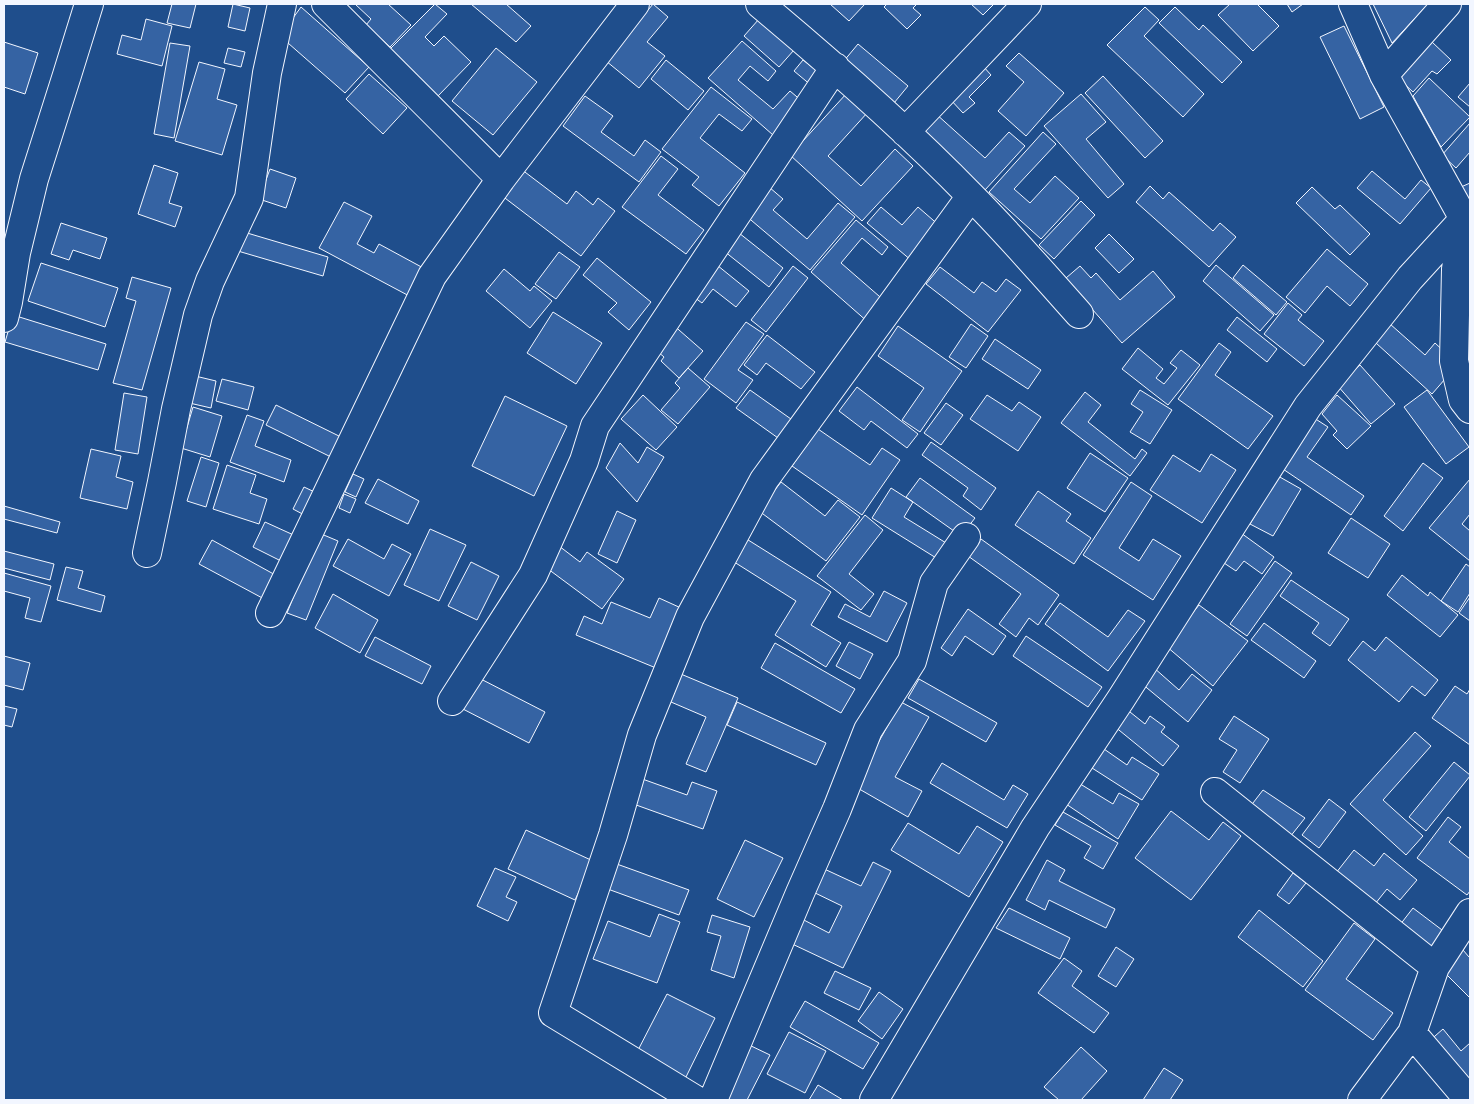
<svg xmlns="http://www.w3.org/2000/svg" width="1474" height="1104" font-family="Spectral,serif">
  <rect width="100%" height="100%" fill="#1f4e8c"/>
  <path fill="#3563a3" stroke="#f2f6ff" d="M172,4H196L190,28L167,23Z
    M233,4L250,8L245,31L228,27Z
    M355,4H388L411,25L390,47L366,25L371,19Z
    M435,4L447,14L425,37L434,46L444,36L471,62L437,97L389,50Z
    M471,4H506L531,26L516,42Z
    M653,4L668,17L647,42L665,56L639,88L606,61Z
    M830,4H865L849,21Z
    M887,4H917L913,8L921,15L907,29L884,7Z
    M971,4H994L983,15Z
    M1230,4H1257L1279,26L1253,51L1218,15Z
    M1287,4H1303L1292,12Z
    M1373,4H1428L1392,43Z
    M301,7L369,67L345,93L280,36Z
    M1145,7L1159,20L1144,36L1204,94L1183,117L1107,45Z
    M1175,7L1199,30L1203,25L1242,62L1222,83L1159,23Z
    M146,19L172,26L162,66L117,54L122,35L141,40Z
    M759,19L794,50L779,67L744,36Z
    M1344,26L1384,107L1360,119L1320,37Z
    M742,41L776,71L768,81L750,66L738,80L773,109L790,91L803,102L773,135L708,78Z
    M4,42L38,53L25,94L4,87Z
    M1432,42L1451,60L1437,74L1432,71L1413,92L1398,78Z
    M170,43L190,46L174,138L154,134Z
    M858,44L908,86L894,103L843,62Z
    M228,48L245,52L241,67L224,63Z
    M496,48L537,82L493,135L452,101Z
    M1019,53L1064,93L1026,136L998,111L1024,82L1006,66Z
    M666,60L704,91L688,110L651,79Z
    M803,60L821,74L812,86L794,71Z
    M199,62L225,69L217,99L237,105L222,155L175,141Z
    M983,66L991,75L969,97L975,103L963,113L949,98Z
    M369,74L407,108L383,134L346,99Z
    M1103,76L1163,141L1145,158L1085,93Z
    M1429,78L1470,117L1441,147L1413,96Z
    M1470,83V107L1458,97Z
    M711,87L752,119L742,131L719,114L700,138L745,173L719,206L692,185L699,177L662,149Z
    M847,93L868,112L828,156L861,186L895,149L913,166L862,221L790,155Z
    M1081,94L1106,122L1086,139L1124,184L1108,198L1044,126Z
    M585,96L613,116L601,132L634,156L645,140L661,152L639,182L563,126Z
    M935,113L985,158L1009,132L1025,146L985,190L920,131Z
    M1470,123V152L1456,168L1442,155Z
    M1043,132L1056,144L1014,189L1030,203L1055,176L1079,198L1041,239L989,192Z
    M661,156L678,169L658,195L704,230L686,254L622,207Z
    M154,165L178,173L169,203L182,207L175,227L138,214Z
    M517,166L567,204L576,191L593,205L598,198L615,211L581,256L497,192Z
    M270,169L296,178L286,208L259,199Z
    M1372,171L1405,199L1421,180L1431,188L1400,224L1357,188Z
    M1470,183V204L1461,187Z
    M1150,186L1163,199L1169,192L1213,231L1220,223L1236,237L1209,267L1136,202Z
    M769,187L783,199L773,210L807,239L838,203L855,217L810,270L745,215Z
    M1312,187L1335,209L1340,205L1370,234L1350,255L1296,203Z
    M1081,201L1095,215L1054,259L1039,245Z
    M344,202L372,216L357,244L374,253L379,244L427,270L413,298L319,248Z
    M881,207L902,225L918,207L941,227L912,261L867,223Z
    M856,220L888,247L882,255L862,238L841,263L887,303L869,323L811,272Z
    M61,223L107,238L100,259L73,250L69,260L51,254Z
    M734,229L783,268L769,287L719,247Z
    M237,230L328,257L323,276L231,249Z
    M1109,234L1134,259L1119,273L1095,248Z
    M1327,249L1368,284L1350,306L1327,286L1305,313L1286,297Z
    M559,252L580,267L556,299L535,284Z
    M597,258L651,302L629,330L608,312L617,303L583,275Z
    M712,261L749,291L736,307L713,289L702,303L687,292Z
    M41,263L118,288L105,327L28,301Z
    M1216,265L1274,315L1260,331L1203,281Z
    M1243,265L1287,302L1276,315L1233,278Z
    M793,266L808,278L766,332L751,320Z
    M1080,266L1091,278L1096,273L1120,300L1153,271L1175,297L1122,343L1077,292L1059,284Z
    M940,267L974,293L982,282L996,292L1006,279L1021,290L988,332L926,284Z
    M504,269L530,291L534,286L552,301L530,328L486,291Z
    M132,277L171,288L142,390L113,383L136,301L126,298Z
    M1288,303L1302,315L1298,320L1324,341L1304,366L1264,334Z
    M553,312L602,343L576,384L527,353Z
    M13,315L106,344L98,370L5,342Z
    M1381,316L1425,355L1435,343L1448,355L1452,371L1432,394L1365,333Z
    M1237,317L1277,349L1267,362L1227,330Z
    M746,322L764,334L738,370L753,380L736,403L704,379Z
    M671,323L703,351L679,378L661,361L664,357L651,346Z
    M971,324L988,336L966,368L949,357Z
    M898,326L962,371L920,432L902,420L924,388L878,356Z
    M767,335L815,372L801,389L766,363L757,375L744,365Z
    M995,339L1041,370L1028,389L982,359Z
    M1219,343L1231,352L1215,375L1273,416L1248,449L1178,399Z
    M1138,348L1163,369L1156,378L1164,384L1177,368L1170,363L1181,350L1200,365L1168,405L1122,369Z
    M1360,365L1395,404L1371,424L1337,385Z
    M688,368L710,387L678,424L661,410L680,388L675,383Z
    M191,375L216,381L211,408L185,402Z
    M222,379L254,387L248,410L216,401Z
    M857,387L918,434L907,448L871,421L864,430L839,411Z
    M750,390L798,424L785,443L736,408Z
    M1140,390L1172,410L1150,444L1130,432L1143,412L1131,404Z
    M1427,390L1469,447L1446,464L1404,407Z
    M1085,392L1101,405L1088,422L1135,459L1142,449L1147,453L1130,476L1061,423Z
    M124,393L147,397L138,454L115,450Z
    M643,395L677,427L656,450L621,419Z
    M987,395L1012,411L1019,402L1041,417L1018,451L970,419Z
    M1337,395L1371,426L1347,449L1333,435L1337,431L1322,414Z
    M505,396L567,426L534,496L472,466Z
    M946,403L963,415L941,445L924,433Z
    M276,405L345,439L335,459L266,425Z
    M193,407L222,416L210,457L181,448Z
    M247,415L264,421L255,446L291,460L284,482L230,462Z
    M1311,416L1328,427L1307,457L1364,496L1351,515L1277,465Z
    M818,429L870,465L882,448L900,460L862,515L792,466Z
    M931,442L996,488L981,510L963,496L968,488L922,455Z
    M620,443L638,463L647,447L664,457L637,502L606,468Z
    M91,449L121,456L116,477L133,482L127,509L80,498Z
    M1090,453L1128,478L1105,512L1067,488Z
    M1211,454L1236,470L1202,523L1150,490L1173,455L1200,472Z
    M201,457L219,463L206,507L187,501Z
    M1423,463L1443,478L1403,531L1384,516Z
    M227,465L256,475L250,493L267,499L259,524L213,509Z
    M353,474L364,479L356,497L345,492Z
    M1278,476L1301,489L1273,536L1250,524Z
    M920,478L975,518L961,536L906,497Z
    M378,479L419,501L408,524L365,503Z
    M1470,479V514L1462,524L1470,531V561L1429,528Z
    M781,482L825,516L838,500L860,517L826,561L759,511Z
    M1131,482L1152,496L1119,548L1139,561L1153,539L1181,556L1153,600L1083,555Z
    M304,487L321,495L310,518L293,509Z
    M891,488L913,502L904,517L951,546L941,561L872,518Z
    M1038,491L1071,514L1066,521L1091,538L1074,564L1015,525Z
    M344,494L356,499L350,513L339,508Z
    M4,506L60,522L57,533L4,519Z
    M617,511L636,520L617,563L598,554Z
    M865,515L883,530L849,574L874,594L861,610L817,576Z
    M1351,518L1390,544L1368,578L1328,553Z
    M265,522L298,537L285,563L253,547Z
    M430,529L466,545L439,601L404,585Z
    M319,533L338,541L306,620L287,613Z
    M1241,533L1274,557L1262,574L1244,561L1236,571L1221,561Z
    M745,538L831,592L811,625L841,643L826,667L775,635L796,601L731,560Z
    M348,539L384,559L392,544L411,554L389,596L333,566Z
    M981,539L1059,595L1038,625L1029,618L1016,637L999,624L1021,594L968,556Z
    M212,540L279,577L266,600L199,564Z
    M559,546L580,562L587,552L624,579L602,609L544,566Z
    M4,551L54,564L50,580L4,568Z
    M1275,561L1292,573L1247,636L1230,624Z
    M471,562L499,576L477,620L448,606Z
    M1466,564L1470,567V593L1458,612L1441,601Z
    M66,567L83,571L78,588L105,596L101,612L57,600Z
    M4,573L51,586L41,622L25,618L30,598L4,591Z
    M1402,575L1428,596L1430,592L1458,615L1440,637L1387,595Z
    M1291,580L1349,619L1330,646L1312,633L1319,623L1280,596Z
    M884,591L907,603L887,642L838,617L845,604L870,617Z
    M333,594L378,620L360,653L315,628Z
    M1470,597V621L1459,613Z
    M659,598L681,608L656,668L576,635L584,616L602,624L611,602L650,618Z
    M1060,603L1108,637L1128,610L1145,621L1108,671L1045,624Z
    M1199,605L1248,641L1213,686L1166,646Z
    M968,609L1006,636L993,655L965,636L952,656L941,648Z
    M1264,623L1316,661L1304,678L1251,640Z
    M1026,636L1102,687L1088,707L1013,656Z
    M375,637L431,666L422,684L365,656Z
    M1386,637L1438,680L1425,696L1412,686L1399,702L1348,660L1363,641L1375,651Z
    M849,642L873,654L860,679L836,666Z
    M775,643L855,689L841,713L761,668Z
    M4,656L30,663L23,690L4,685Z
    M1153,667L1179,690L1192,674L1212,690L1188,722L1141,683Z
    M676,672L738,698L706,772L686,764L706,717L664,699Z
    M475,676L545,712L529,743L459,707Z
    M919,679L997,723L986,742L908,698Z
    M1455,686L1467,694L1470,689V745L1432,718Z
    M737,702L826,743L816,765L727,725Z
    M901,702L929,717L895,777L922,791L908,817L854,786Z
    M4,706L17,709L12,727L4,725Z
    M1125,708L1145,724L1150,716L1165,727L1161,732L1179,746L1163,766L1114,726Z
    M1234,716L1269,739L1240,783L1223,772L1237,750L1219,739Z
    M1415,732L1431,746L1383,800L1423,836L1406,855L1350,804Z
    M1104,749L1127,765L1132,757L1159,774L1142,800L1092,768Z
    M1454,762L1470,775V776L1426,831L1409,817Z
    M942,763L1004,800L1013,785L1028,794L1007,828L930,783Z
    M634,776L687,795L692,782L717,791L703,829L625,801Z
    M1077,782L1113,804L1119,793L1139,804L1118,839L1066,804Z
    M1263,790L1305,818L1286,842L1246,812Z
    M1329,799L1346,812L1319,848L1302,835Z
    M1171,811L1209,840L1223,822L1241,836L1191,900L1135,858Z
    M1063,812L1118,843L1103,869L1084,858L1091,846L1055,825Z
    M1448,817L1461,827L1449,842L1470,859V891L1467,895L1417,858Z
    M908,823L959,854L977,826L1003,842L969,897L891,850Z
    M526,830L593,861L575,900L508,869Z
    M745,840L783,858L754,917L717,899Z
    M1354,850L1374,866L1384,853L1417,880L1400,900L1387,889L1371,909L1332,878Z
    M1047,860L1065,870L1059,881L1115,909L1106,928L1049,900L1045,910L1026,900Z
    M873,862L891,871L843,968L788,942L800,918L829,933L842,906L809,890L820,867L861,886Z
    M614,863L689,890L679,915L605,888Z
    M495,868L516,877L506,897L517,902L508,921L477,906Z
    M1293,873L1306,883L1289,904L1277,895Z
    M1009,908L1070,938L1060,959L996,928Z
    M1413,908L1446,933L1428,955L1396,930Z
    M1259,910L1323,961L1303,987L1238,937Z
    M659,914L680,922L657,983L593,959L608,921L650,937Z
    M712,915L750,927L734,978L711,970L721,936L707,932Z
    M1354,923L1375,939L1346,979L1393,1013L1373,1040L1305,990Z
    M1116,947L1134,959L1116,987L1098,976Z
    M1463,950L1469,957L1470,956V998L1442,970Z
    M1064,958L1082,971L1072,986L1109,1013L1094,1033L1038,993Z
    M835,971L871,988L859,1010L824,993Z
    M879,992L903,1009L882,1039L858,1021Z
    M667,994L715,1018L685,1079L636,1054Z
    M805,1001L879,1043L863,1069L790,1027Z
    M1443,1029L1461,1051L1470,1043V1091L1427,1043Z
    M789,1032L826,1051L805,1093L767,1074Z
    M747,1044L770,1055L747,1100H729L722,1097Z
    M1081,1047L1107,1071L1081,1100H1059L1044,1087Z
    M1164,1068L1183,1080L1170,1100H1143Z
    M818,1085L843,1100H809Z"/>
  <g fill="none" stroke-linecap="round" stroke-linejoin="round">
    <defs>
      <path id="minor" d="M326,4L501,179
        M760,4C833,65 905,128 971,196C1009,234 1044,275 1079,314
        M1353,4L1384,75L1464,219L1456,269L1454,361L1463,400L1470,409
        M1384,75L1447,4
        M905,132L1027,4
        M4,318L8,302L16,253L34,179L67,75L89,4
        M147,553L162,482L176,409L198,315L210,281L249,198L267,73L282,4
        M270,613L432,276L501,179L635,4
        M452,701L533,575L584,461L595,426L835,67
        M1215,792L1435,967
        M1412,1033L1469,1100
        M696,1100L553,1013L613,835L642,735L690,617L764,480L971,196
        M713,1100L800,893L837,809L868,730L912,661L934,583L966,537
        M874,1100L1035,828L1121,699L1308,406L1410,278L1464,219
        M1362,1100L1412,1033L1435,967L1470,913"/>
    </defs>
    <use href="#minor" stroke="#f2f6ff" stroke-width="30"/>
    <use href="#minor" stroke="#1f4e8c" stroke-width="28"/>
  </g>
  <rect width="1474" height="1104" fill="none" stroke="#f2f6ff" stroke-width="10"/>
</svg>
